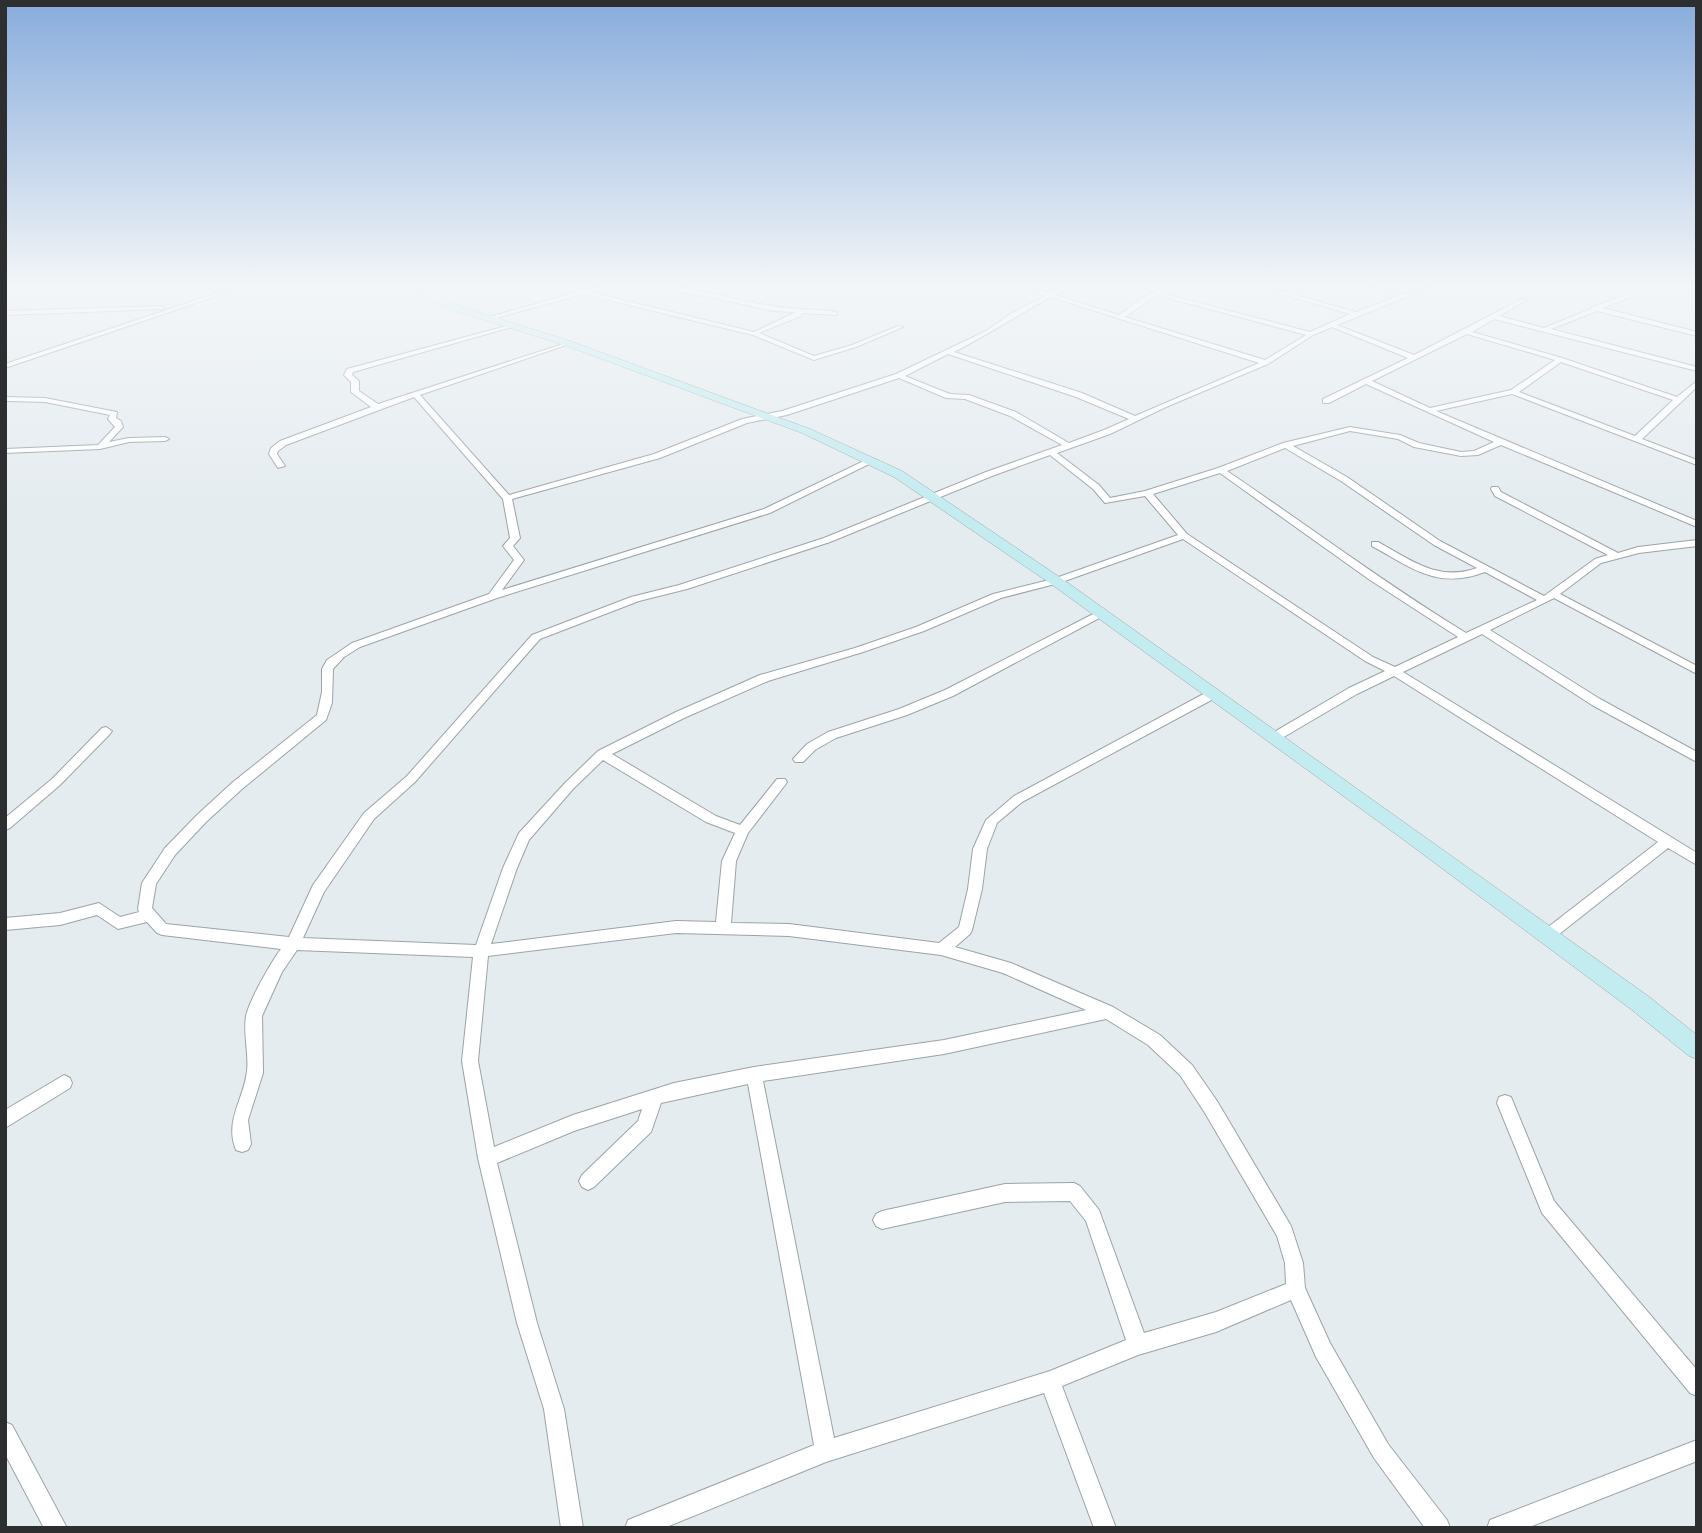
<svg xmlns="http://www.w3.org/2000/svg" width="1702" height="1533" font-family="Roboto,sans-serif">
  <rect width="100%" height="100%" fill="#e5ecf0"/>
  <g fill="none" stroke-linecap="round" stroke-linejoin="round">
    <defs>
      <path id="street" d="M15,287H114L115,288L112,290H13Z
        M235,287H243L5,368V364Z
        M570,287H577L583,290L604,287L590,292L754,332L796,312L774,311L714,298L646,287C688,284 730,299 771,306C793,310 815,309 837,312V314L835,315L802,313L801,316L759,333L814,356L852,345L898,326L903,327L856,347L814,360L753,335L583,294L489,320L486,318L577,292Z
        M1021,287H1029L1050,293L1062,287H1069L1055,295L1119,315C1132,306 1155,287 1169,287L1161,293L1310,332L1350,314L1257,287H1266L1356,312L1398,296L1370,287C1382,287 1394,294 1403,294C1413,294 1421,287 1431,287L1337,325L1414,355L1522,299L1527,300L1499,316L1544,328L1591,309L1592,307L1639,290L1641,287H1647L1643,292L1603,308L1697,332V336L1597,311L1551,329L1697,367V371L1494,319L1472,332L1562,358L1677,397L1697,381V387L1642,439L1697,460V465L1512,394L1436,411L1697,521V527L1501,445L1478,455L1461,456L1414,447L1398,439L1350,431L1293,446L1347,477L1440,541L1544,596L1595,559L1608,555L1495,496L1491,489L1492,487H1498L1501,492L1618,553L1638,547L1697,540V546L1639,553L1601,563L1560,594L1697,666V674L1554,598L1490,630L1600,699L1697,752V762L1592,705L1482,634L1403,672L1697,853V865L1668,848L1553,939L1548,941L1543,939L1541,935L1543,931L1658,842L1394,676L1357,694L1277,741H1269L1267,738L1269,735L1349,688L1385,671L1365,661L1183,539L1059,583L1001,598L924,631L863,652L768,681L684,718L612,754L716,816L740,825L777,779H785L787,782L785,785L748,833L736,861L731,923L789,924L939,943L959,927L968,889L973,849L986,820L1014,796L1209,691H1217L1219,694L1217,697L1022,802L997,823L987,849L982,889L972,930L970,934L955,947L1011,963L1113,1007L1160,1035L1192,1065L1217,1101L1291,1226L1303,1263L1305,1288L1330,1343L1388,1444L1447,1520L1450,1528H1425L1374,1458L1316,1357L1291,1300L1216,1332L1138,1355L1062,1386L1116,1528H1094L1044,1393L826,1462L664,1528H625L628,1520L814,1445L748,1084L661,1103L651,1132L594,1187L588,1190L582,1187L579,1181L582,1175L638,1121L642,1109L574,1131L497,1163L537,1323L564,1409L583,1528H561L544,1409L517,1323L478,1158L462,1061L473,957L297,950L282,972L262,1016L263,1073L248,1120L251,1144L248,1150L242,1152L236,1150C224,1121 244,1099 247,1071C249,1053 243,1034 246,1016C249,1001 271,962 281,949L162,935L157,933L147,922L118,929L97,915L60,925L5,930V918L60,913L99,903L120,917L139,912L138,909L142,883L165,848L197,815L233,782L317,715L322,692V669L327,660L352,643L489,594L514,560L503,546L510,538L503,499L414,397L286,445L278,451L277,454L285,466L278,468L269,454L271,448L280,441L371,407L351,392V382L344,375L347,369L510,325L515,326L353,372L352,375L359,381V391L378,404L569,342V344L420,395L509,495L654,454L742,419L782,411L896,374L986,331L1012,313L1045,296ZM1157,295L1306,335L1265,360L1125,317ZM1051,297L1259,363L1135,416L1082,393L954,352C987,335 1018,315 1051,297ZM1332,327L1408,358L1323,399V403H1329L1366,384L1494,442L1474,451L1461,452L1419,443L1400,435L1350,427L1283,443L1218,468L1145,491L1110,498L1099,485L1057,453L1110,434L1166,407L1268,364L1313,335ZM1467,334L1555,360L1511,390L1430,408L1372,381ZM948,354L1076,397L1129,419L1104,430L1069,443L1016,412L969,395L950,394L905,376ZM1561,362L1673,400L1635,436L1519,392ZM899,378L946,398L965,399L1010,416L1062,445L986,472L824,538L679,585L631,597L532,635L407,776L364,813L313,885L289,937L166,924L152,908L156,884L175,855L206,822L242,789L326,720L332,703L333,669L344,657L360,647L497,598L770,513L877,460L870,458L764,509L502,590L524,560L513,546L520,538L512,499L660,458L747,423L787,415ZM1285,448L1341,481L1434,545L1477,568C1438,582 1411,560 1378,542H1372V546C1412,568 1437,590 1485,572L1537,600L1466,633C1384,583 1307,525 1227,471ZM1050,455L1093,489L1105,503L1145,496L1178,535L1053,579L993,594L916,627L855,648L760,675L676,712L598,751L565,783L519,833L503,868L476,945L303,938L324,892L374,819L415,782L540,639L639,601L687,589L830,542L992,476ZM1220,473L1370,580L1458,637L1395,667L1373,657L1187,534L1153,494ZM603,760L706,822L735,833L722,861L716,922L676,921L491,944L517,868L529,840L573,789ZM676,933L789,936L941,955L1003,973L1086,1010L944,1040L754,1067L674,1083L573,1115L494,1147L478,1061L488,956ZM1106,1019L1148,1045L1180,1075L1205,1113L1277,1236L1285,1263L1286,1284L1216,1312L1144,1333L1099,1210L1080,1186L1074,1183L1005,1184L882,1211L876,1214L873,1220L876,1226L882,1229L1005,1202L1070,1201L1086,1221L1126,1340L1050,1371L834,1438L763,1081L944,1054Z
        M162,306L164,309L5,315V311Z
        M6,397L45,398L117,412L116,418L121,421L123,427L109,442L129,438L165,437L169,439L165,441L129,442L100,449L5,453V449L98,445L115,427L108,419L110,415L45,402L9,401H6Z
        M1099,611L1103,612V616L953,696L907,715L836,738L815,750L803,762H795L793,759L807,744L828,732L899,709L945,690Z
        M106,727L112,731L110,734L60,785L10,828L5,830V818L52,779L102,728Z
        M64,1075L70,1078L72,1083L70,1088L5,1128V1110Z
        M1505,1095L1511,1097L1554,1201L1697,1370V1396L1690,1393L1542,1213L1497,1103L1499,1097Z
        M5,1422L12,1425L67,1528H44L5,1454Z
        M1697,1440V1461L1527,1528H1487L1490,1520Z"/>
      <path id="secondary" d="M411,287H420L462,307L570,341L810,429L902,471L1061,578L1648,996L1697,1035V1059L1689,1056L1632,1010L1404,840L1051,584L894,477L802,433L564,345L456,311L431,301Z"/>
    </defs>
    <use href="#street" stroke="#9ca3a6" stroke-width="2"/>
    <use href="#secondary" stroke="#9ca3a6" stroke-width="1"/>
    <use href="#street" fill="#fff" fill-rule="evenodd"/>
    <use href="#secondary" fill="#c3ecf1" fill-rule="evenodd"/>
  </g>
  <linearGradient id="sky" x2="0" y2="1"><stop stop-color="#88acdc"/><stop offset="0.57" stop-color="#f3f6f8"/><stop offset="1" stop-color="#f3f6f8" stop-opacity="0"/></linearGradient>
  <rect width="1702" height="501" fill="url(#sky)"/>
  <rect width="1702" height="1533" fill="none" stroke="#2c2e30" stroke-width="14"/>
</svg>
